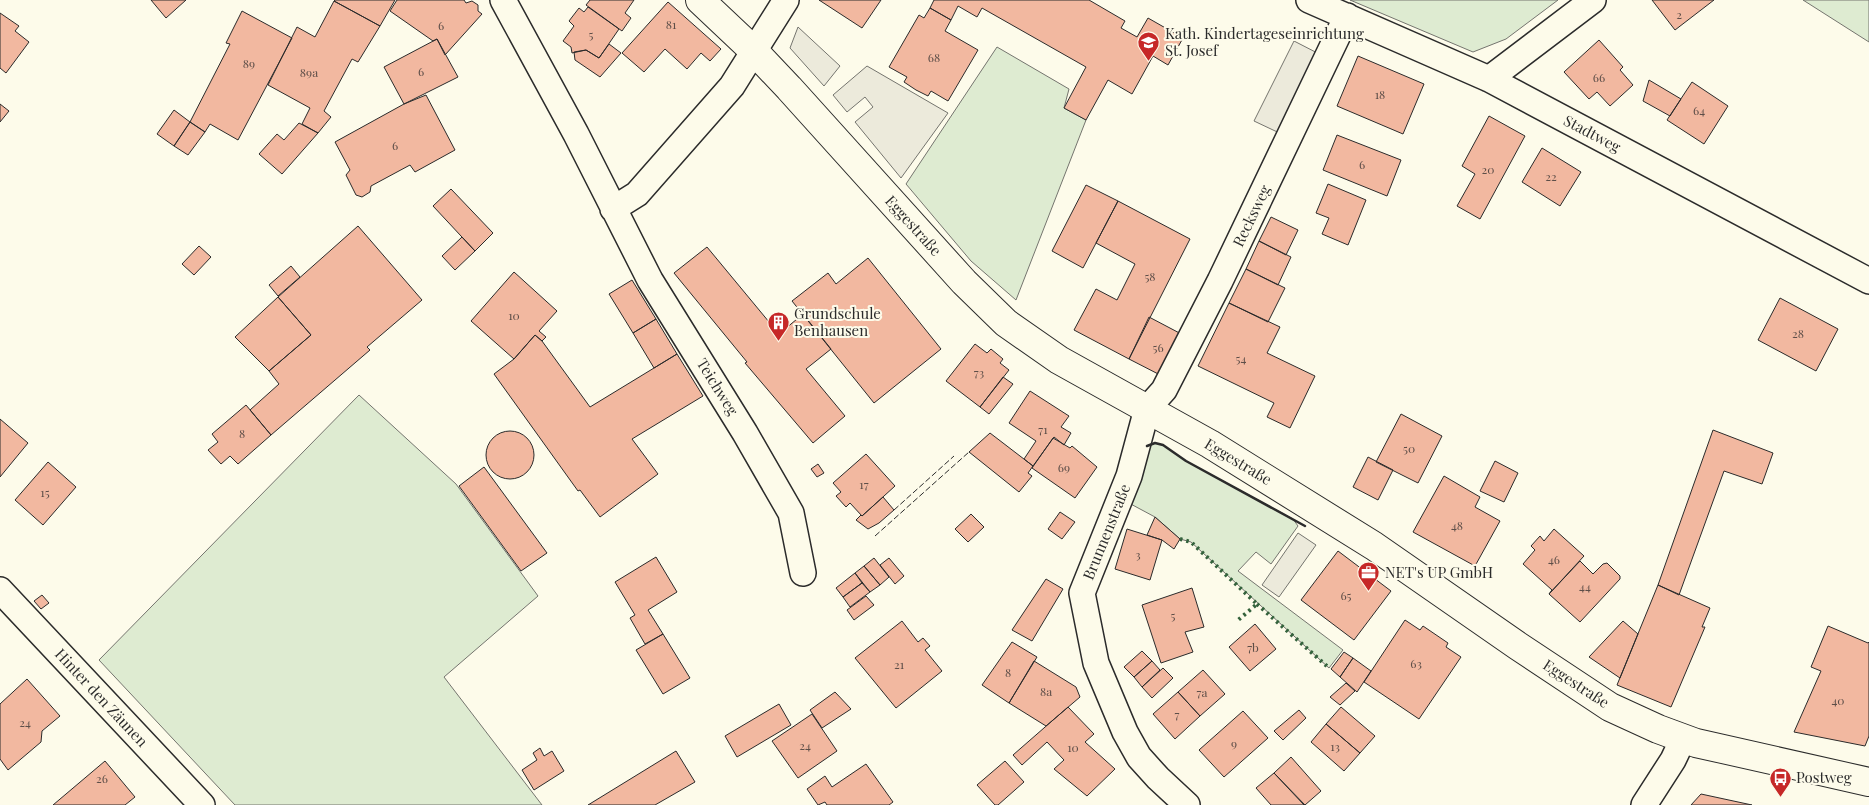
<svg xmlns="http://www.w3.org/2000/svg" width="1869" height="805" font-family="'Playfair Display',serif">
  <rect width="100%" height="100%" fill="#fdfbea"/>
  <path fill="#deebd1" stroke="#74746e" d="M1350,0H1558L1506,39L1473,52Z
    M1803,0H1869V42Z
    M997,47L1069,89L1064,108L1086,120L1016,300L971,261L906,184Z
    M359,395L456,484L538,596L444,677L542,805H235L99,660Z
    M1155,443L1163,445L1186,461L1293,519L1298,526L1271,564L1256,552L1238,571L1343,650L1329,668L1191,542L1180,539L1155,517L1127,502L1147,446Z"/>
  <path fill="#eceadb" stroke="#74746e" d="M798,27L840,66L824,86L790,48Z
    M1294,41L1329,59L1290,138L1254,121Z
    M867,66L948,113L901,178L855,122L873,107L865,97L847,112L833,95Z
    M1298,533L1316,545L1279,597L1262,585Z"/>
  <path fill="#f2b8a0" stroke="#2b2b2b" d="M151,0H186L166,18Z
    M335,0H395L380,26L334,1Z
    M397,0H464L466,3L472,1L478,5V11L482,14L445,55L437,39L433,41L390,11Z
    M590,0H634L625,13L631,18L622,31L586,5Z
    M819,0H881L862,28Z
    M934,0H1089L1125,21L1121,28L1137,37L1148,18L1183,38L1168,65L1153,56L1132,94L1108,80L1086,120L1064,108L1086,67L982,8L977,17L958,6L951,20L930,8Z
    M1652,0H1714L1675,30Z
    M334,1L380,26L358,62L352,59L324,111L331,117L318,133L302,124L310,108L268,85L297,27L315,37Z
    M668,2L721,49L710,61L701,53L687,69L665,49L644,72L622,53Z
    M588,7L619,29L599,58L586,50L572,53L571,47L563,41L574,26L569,21L579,8L584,12Z
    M930,8L951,20L945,31L978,50L948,101L931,91L928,96L916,90L904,82L907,77L889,67L919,15L924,18Z
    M242,11L292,38L238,140L210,124L205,132L190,122L230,44L226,43Z
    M0,13L19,26L15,31L29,42L6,73L0,68Z
    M437,39L458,77L404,104L384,67Z
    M1599,40L1623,67L1620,70L1633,85L1610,106L1597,92L1589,99L1564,72Z
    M609,44L621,53L600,77L575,60L574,52L586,50L599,58Z
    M1358,56L1424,84L1403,134L1337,106Z
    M1649,80L1681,99L1670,116L1643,101Z
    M1692,82L1728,106L1704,144L1667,120Z
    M426,95L455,150L415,172L410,165L371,186L370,192L362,197L356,195L346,175L350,170L335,142L404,104Z
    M0,104L9,111L0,122Z
    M174,110L190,122L174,146L157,134Z
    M1489,116L1525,136L1480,219L1457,206L1475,174L1462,166Z
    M190,122L205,132L188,155L174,146Z
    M299,123L318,133L282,174L259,154L277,134L284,140Z
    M1337,135L1401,160L1387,196L1323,170Z
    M1542,148L1581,172L1560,206L1522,182Z
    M1328,184L1366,200L1348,245L1322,234L1329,218L1316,213Z
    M1086,185L1118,201L1083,268L1052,251Z
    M451,189L493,233L475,251L433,206Z
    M1118,201L1190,239L1129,359L1074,330L1096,289L1117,300L1135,264L1096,243Z
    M1271,217L1298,230L1286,255L1259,241Z
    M358,226L422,300L367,347L370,350L271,435L250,410L279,384L269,371L311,335L278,297Z
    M462,237L475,251L455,270L442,256Z
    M1259,241L1291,257L1278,285L1246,269Z
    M199,246L211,257L194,275L182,264Z
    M707,247L779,334L803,314L831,349L806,369L845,416L813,443L745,363L747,362L674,273Z
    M868,258L941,349L874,403L792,301L828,273L836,284Z
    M291,266L300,277L278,296L269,285Z
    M1246,269L1285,288L1268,322L1229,303Z
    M514,272L557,311L539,331L546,337L542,341L535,335L514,359L471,321Z
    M632,280L656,319L633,333L609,294Z
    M278,297L311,335L269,371L235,337Z
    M1780,298L1838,329L1816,371L1758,340Z
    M1229,303L1280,327L1267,353L1315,376L1290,428L1267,417L1274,403L1198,366Z
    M1149,317L1187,337L1166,378L1129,359Z
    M656,319L677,354L654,368L633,333Z
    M535,335L542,341L590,407L677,354L703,396L632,439L658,474L600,517L580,490L578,491L494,374L514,359Z
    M975,344L987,353L991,349L1003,359L1000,363L1009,370L980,407L946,381Z
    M1003,377L1013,384L989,414L980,407Z
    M1030,391L1069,416L1061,427L1071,433L1064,445L1054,437L1033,466L1024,459L1036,441L1009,423Z
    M246,405L271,435L238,464L230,456L221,464L208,450L218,442L212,434Z
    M1401,414L1442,436L1418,483L1376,462Z
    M0,419L28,443L0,477Z
    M1713,430L1773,453L1762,484L1724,471L1679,595L1658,585Z
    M486 455a24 24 0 1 1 48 0a24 24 0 1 1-48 0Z
    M990,433L1033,466L1028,473L1032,476L1019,492L969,452Z
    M1053,438L1070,448L1072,446L1097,467L1075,498L1032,468Z
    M866,454L895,486L862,516L850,503L846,507L836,496L841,492L833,483Z
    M1368,457L1393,470L1378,500L1353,487Z
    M1495,461L1518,473L1504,502L1480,491Z
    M48,462L76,487L43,525L15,500Z
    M818,464L824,473L817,477L811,469Z
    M484,467L547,553L521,571L459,486Z
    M1444,476L1480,497L1475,507L1500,521L1475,566L1413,532Z
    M883,497L894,510L879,523L868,529L856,520L861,515L862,516Z
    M1060,512L1075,522L1062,539L1048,529Z
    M971,514L984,527L968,542L955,529Z
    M1155,517L1180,539L1174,549L1162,540L1147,535Z
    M1127,529L1162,540L1150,580L1115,569Z
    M1554,529L1584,556L1549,594L1552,590L1523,564L1535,550L1531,546L1540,536L1544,541Z
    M1338,551L1391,591L1354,640L1301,600Z
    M656,557L677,592L648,610L663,634L645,644L630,618L635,615L615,582Z
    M874,558L889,577L880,585L864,566Z
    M889,558L904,576L895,584L880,565Z
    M1580,561L1593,574L1603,564L1607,563L1620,576V579L1580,622L1549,594Z
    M864,566L880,585L870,592L855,573Z
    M855,573L862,583L843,597L836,588Z
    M1046,579L1063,589L1032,641L1012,630Z
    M862,583L870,592L850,607L843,597Z
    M1658,585L1710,608L1702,627H1705L1671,707L1617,685Z
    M1192,588L1204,627L1185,632L1193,652L1161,663L1142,605Z
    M42,595L49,603L41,609L34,601Z
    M866,596L874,605L854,620L847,610Z
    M1405,620L1420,630L1423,626L1448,643L1446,647L1461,657L1419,719L1364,682Z
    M902,621L918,642L923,638L930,646L925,650L942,671L896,708L855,658Z
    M1623,621L1638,634L1620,678L1589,657Z
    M1255,624L1276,649L1250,671L1229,647Z
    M1828,626L1868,643L1869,642V736L1865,746L1794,732L1821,671L1811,667Z
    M663,634L690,678L663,694L636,650Z
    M1012,642L1037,657L1009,703L982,685Z
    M1142,651L1152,661L1134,677L1124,667Z
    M1344,652L1353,658L1340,677L1331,669Z
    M1353,658L1371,671L1357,692L1340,677Z
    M1034,661L1076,687L1080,697L1046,726L1009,703Z
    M1152,661L1160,670L1142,687L1134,677Z
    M1163,668L1173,678L1152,698L1142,687Z
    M1203,670L1225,694L1200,716L1178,692Z
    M27,679L60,716L42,731L41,742L8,770L0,759V704Z
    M1346,683L1355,691L1340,705L1330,697Z
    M835,692L851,709L822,728L810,710Z
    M1178,692L1200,716L1175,739L1153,714Z
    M779,704L791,725L737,757L725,736Z
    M1068,707L1094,734L1085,742L1115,769L1087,796L1054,769L1064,760L1047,742L1022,765L1013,755Z
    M1341,707L1375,736L1360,753L1326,724Z
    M1299,710L1306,718L1283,740L1274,731Z
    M1243,711L1268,738L1224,777L1199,750Z
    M812,714L837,751L798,778L772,741Z
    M1326,724L1360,753L1344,771L1311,742Z
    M540,748L544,756L552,751L564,771L534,790L522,770L537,760L533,753Z
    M676,751L695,782L655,805H588Z
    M1291,757L1321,791L1305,805L1274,773Z
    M105,761L135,797L125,805H53Z
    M1005,761L1024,782L998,805H995L977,785Z
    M866,764L893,802L889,805H827L825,802L818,805L807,789L825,776L832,787Z
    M1274,773L1304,805H1271L1256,788Z
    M1701,794L1752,805H1691Z"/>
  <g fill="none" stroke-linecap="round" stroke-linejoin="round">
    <defs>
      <path id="minor" d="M503,0L576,134L650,280L745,433L791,513L803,573
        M1309,0L1489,79L1869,281
        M1489,79L1593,0
        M613,209L637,194L732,86L786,0
        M0,590L202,805
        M1187,805L1158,778L1139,757L1125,732L1096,663L1082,593L1129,476L1147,409L1164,390L1220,281L1347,16
        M1644,805L1673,760L1683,739"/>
      <path id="secondary" d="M700,0L754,51L789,88L964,282L1006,323L1059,360L1210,444L1374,546L1518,646L1610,707L1658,729L1696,743L1869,782"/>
    </defs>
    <use href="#minor" stroke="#2b2b2b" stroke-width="28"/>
    <use href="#secondary" stroke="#2b2b2b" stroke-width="30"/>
    <use href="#minor" stroke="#fdfbea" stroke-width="25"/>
    <use href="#secondary" stroke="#fdfbea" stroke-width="28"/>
    <path stroke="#34623c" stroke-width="4" stroke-dasharray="2.5 4" stroke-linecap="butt" d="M1180,539L1191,542L1257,604L1237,621
      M1257,604L1329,668"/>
    <path stroke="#2b2b2b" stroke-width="1" stroke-dasharray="6 2.5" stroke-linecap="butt" d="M894,510L954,456
      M875,536L969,452"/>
    <path stroke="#2b2b2b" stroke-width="2.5" d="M1147,446L1155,443L1163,445L1186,461L1305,526"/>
  </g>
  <defs>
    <symbol id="school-pin" viewBox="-11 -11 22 30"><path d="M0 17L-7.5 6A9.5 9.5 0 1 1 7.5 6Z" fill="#c62828" stroke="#fdfbea"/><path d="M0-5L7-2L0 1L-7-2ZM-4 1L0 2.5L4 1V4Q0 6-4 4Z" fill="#fff"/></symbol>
    <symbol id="building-pin" viewBox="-11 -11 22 30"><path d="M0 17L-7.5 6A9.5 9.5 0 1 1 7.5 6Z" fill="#c62828" stroke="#fdfbea"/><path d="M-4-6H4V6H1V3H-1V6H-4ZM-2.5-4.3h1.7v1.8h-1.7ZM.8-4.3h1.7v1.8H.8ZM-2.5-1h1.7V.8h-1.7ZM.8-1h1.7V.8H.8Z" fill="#fff"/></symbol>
    <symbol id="office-pin" viewBox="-11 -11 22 30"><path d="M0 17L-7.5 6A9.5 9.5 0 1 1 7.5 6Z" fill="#c62828" stroke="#fdfbea"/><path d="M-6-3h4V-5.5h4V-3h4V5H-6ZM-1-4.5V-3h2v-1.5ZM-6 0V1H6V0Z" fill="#fff"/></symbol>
    <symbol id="bus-pin" viewBox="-11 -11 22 30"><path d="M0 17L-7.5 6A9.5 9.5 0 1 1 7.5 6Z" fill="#c62828" stroke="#fdfbea"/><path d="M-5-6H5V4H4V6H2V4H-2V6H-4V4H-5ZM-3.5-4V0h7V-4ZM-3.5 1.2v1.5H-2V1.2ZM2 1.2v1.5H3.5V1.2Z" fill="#fff"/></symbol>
  </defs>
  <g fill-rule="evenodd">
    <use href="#school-pin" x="1136" y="30" width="25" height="34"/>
    <use href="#building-pin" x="766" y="310" width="25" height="34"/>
    <use href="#office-pin" x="1356" y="560" width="25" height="34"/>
    <use href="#bus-pin" x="1768" y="766" width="25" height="34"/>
  </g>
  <g text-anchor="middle" stroke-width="4" stroke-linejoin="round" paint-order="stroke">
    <g font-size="12" fill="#5d4e48">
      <text x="1679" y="19">2</text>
      <text x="671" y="29">81</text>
      <text x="441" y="30">6</text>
      <text x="591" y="39">5</text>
      <text x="934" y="62">68</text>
      <text x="249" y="68">89</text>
      <text x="421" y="76">6</text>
      <text x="309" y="77">89a</text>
      <text x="1599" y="82">66</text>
      <text x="1380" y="99">18</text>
      <text x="1699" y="115">64</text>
      <text x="395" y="150">6</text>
      <text x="1362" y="169">6</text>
      <text x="1488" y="174">20</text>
      <text x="1551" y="181">22</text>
      <text x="1150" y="281">58</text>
      <text x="514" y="320">10</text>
      <text x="1798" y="338">28</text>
      <text x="1158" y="352">56</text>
      <text x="1241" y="363">54</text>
      <text x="979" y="377">73</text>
      <text x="1043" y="434">71</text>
      <text x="242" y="438">8</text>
      <text x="1409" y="453">50</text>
      <text x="1064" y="472">69</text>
      <text x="864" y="489">17</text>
      <text x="45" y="497">15</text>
      <text x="1457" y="530">48</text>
      <text x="1138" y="559">3</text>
      <text x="1554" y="564">46</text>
      <text x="1585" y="591">44</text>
      <text x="1346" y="600">65</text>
      <text x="1173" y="620">5</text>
      <text x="1253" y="652">7b</text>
      <text x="1416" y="668">63</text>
      <text x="899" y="669">21</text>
      <text x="1008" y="677">8</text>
      <text x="1046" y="696">8a</text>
      <text x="1202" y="697">7a</text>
      <text x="1838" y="705">40</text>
      <text x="1177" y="719">7</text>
      <text x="25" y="727">24</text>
      <text x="1234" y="748">9</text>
      <text x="805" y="750">24</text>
      <text x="1335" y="751">13</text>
      <text x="1073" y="752">10</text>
      <text x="102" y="783">26</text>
    </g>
    <g font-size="15" fill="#2b2b2b" stroke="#fdfbea" text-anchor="start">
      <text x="1165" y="39">Kath. Kindertageseinrichtung<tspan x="1165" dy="17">St. Josef</tspan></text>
      <text x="794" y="319">Grundschule<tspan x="794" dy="17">Benhausen</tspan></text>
      <text x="1385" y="578">NET's UP GmbH</text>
      <text x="1796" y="783">Postweg</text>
    </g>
    <g font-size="15" fill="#2b2b2b" stroke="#fdfbea">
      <text transform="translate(1592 134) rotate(28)" y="5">Stadtweg</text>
      <text transform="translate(1252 216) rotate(-64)" y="5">Recksweg</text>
      <text transform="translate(913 226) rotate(48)" y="5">Eggestraße</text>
      <text transform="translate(717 387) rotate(58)" y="5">Teichweg</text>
      <text transform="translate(1238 462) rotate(31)" y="5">Eggestraße</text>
      <text transform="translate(1107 532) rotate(-68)" y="5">Brunnenstraße</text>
      <text transform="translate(1576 684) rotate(33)" y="5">Eggestraße</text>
      <text transform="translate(101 698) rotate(47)" y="5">Hinter den Zäunen</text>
    </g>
  </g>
</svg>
